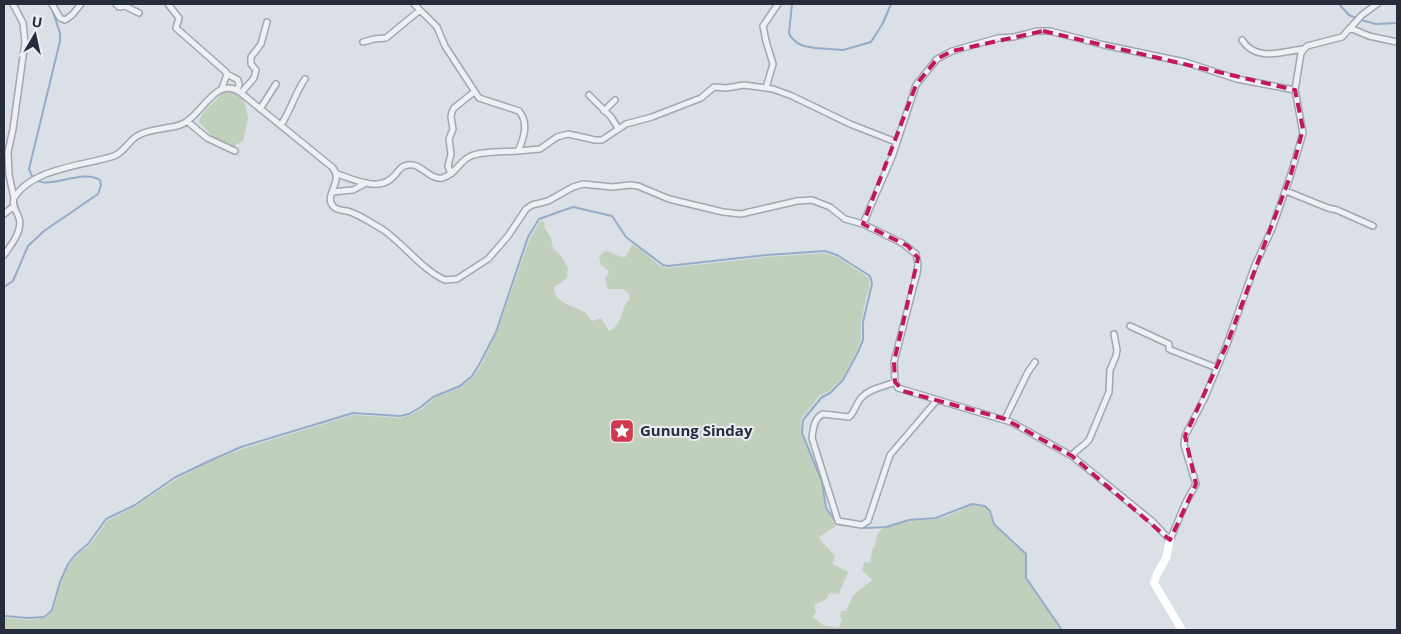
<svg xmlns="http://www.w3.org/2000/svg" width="1401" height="634" font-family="'Open Sans',sans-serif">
  <rect width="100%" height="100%" fill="#dbdfe6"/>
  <path fill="#c0d0bc" d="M230,90L235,91L243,96L248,118L243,141L234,146L214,138L199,122C202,109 215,104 222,93Z
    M542,219L543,222L545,223L544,227L551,238L553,248L561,256L568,268L567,278L554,287C556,305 571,304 584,312C587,314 589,318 592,321L601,318L609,331C623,326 620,307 630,299L629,294L623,289H608L605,279L608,275L609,271L601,265L599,257L605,251C613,252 617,257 625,257L628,254L632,244C635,246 640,248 643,251C652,258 656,266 668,268L768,257L825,253L837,257L869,278V289L867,294L861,322V339L857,351L842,379L829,391L820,395L801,419V433L821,483L825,508L836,526L819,537L822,542L835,556L833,564L848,572L839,594L830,593L825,600L814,605L816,612L813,617L823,625L839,628L842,619L840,617L841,611H846L853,595L872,580L862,570L864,562L870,563L873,547H875C876,542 876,535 879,532C891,520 921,521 935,519C948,517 961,510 972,505L985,507L989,512L993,524L1025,554V578L1061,630H4V618L28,620L44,618L49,615L53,611L61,583L69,565L76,556L89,546L107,521L136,506L175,480L207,463L242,449L353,415L400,418L410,415L422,409L434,398L461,387L473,377L482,364L497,332L530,238Z"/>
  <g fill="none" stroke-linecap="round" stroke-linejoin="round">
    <path stroke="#94acc8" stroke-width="2" d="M792,4L789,33L791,37L797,43L804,46L815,48L843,50L871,42L883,23L891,4
      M1339,4L1349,15L1356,18
      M1361,20L1376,24L1397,23
      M4,287L13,281L28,246L44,231L98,194L101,185L100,180C78,166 38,200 29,169L60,41V33L51,6
      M4,616L28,618L44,617L48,614L52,610L60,582L68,564L75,555L88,544L106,519L135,505L174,478L207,462L241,447L353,413L400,416L409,414L421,407L433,397L460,386L472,376L480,363L496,332L528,237L539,219L573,207L612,216L626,237L663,265L668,266L767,255L825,251L837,255L870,276L872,284L863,322V340L858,352L843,380L830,393L822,397L803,420L802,433L822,482L826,508L837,524L866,528L886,527L909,520L936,518L972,504L985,506L990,511L994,524L1026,554V578L1062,630"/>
    <defs>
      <path id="street" d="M13,4L23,23L25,42L13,129L8,152L9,175L14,198
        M52,4L60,18L65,20L72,15L81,4
        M116,4L119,7L125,6L139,13
        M168,4L179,18L176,28L226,72L227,74L222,88
        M414,4L437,27L445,46L479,98L519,111C529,123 524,138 518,151L540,149L557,137L568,134L595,140H602L626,124L652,117L701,98L714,87L726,88L744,85L773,89L792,96L850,124L896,142
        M1350,28L1369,36L1397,42
        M1242,40C1256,62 1281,52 1303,49
        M363,42L374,39L386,38L420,10
        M227,74L238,80L239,85L237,90
        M766,88L773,64L766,41L763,26L778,4
        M241,93L254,78L256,70L251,64V57L261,44L267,22
        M589,95L611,117L618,128
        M260,109L276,84
        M604,111L615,100
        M187,121L207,138L235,151
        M281,125C291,110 295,93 305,79
        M337,174C354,179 379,193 394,176C399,171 400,166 408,165C422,163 429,180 442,178C455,175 459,162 469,157C478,151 506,152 518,151
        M451,174L448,166L451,154L449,139L453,129L451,117L452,112L454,108L474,92
        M1286,191L1328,208L1337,210L1373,226
        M332,192L353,190L366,183
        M4,214L13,207
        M863,224L892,157L916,85L937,59L952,51L998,38L1014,37L1037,31H1050L1104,45L1185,62L1237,79L1295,90
        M4,255C11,245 23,231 19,218C16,210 12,206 14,198C32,168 83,166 114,156C123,153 128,142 137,136C148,129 164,129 177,126C202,120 214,73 241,93L332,167C345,181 323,195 333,206C337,211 342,210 347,211C359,214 371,223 382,229C403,243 422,270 445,280L457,279L488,259L508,236L526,209L532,205L548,201L573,187L583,184L612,187L630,185L638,186L669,199L723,212L741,214L797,201L812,200L830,207L845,219L863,224L902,243L916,254L918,264L917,273L894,362L895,382L898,388L1011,422L1072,456L1152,521L1170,540L1186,502L1196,484L1184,445L1185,436L1205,397L1227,344L1255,265L1272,229L1291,174L1303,133L1295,90L1301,53L1307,46L1342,37L1362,15L1377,4
        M1130,326L1169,344V349L1171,350L1217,368
        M895,382C884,387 870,388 862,397C856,403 855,412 849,417L823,414C814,418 813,429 812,438L838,521L862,525L868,521L890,455L937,400
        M1005,419L1028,372L1035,362
        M1072,456C1076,449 1083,447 1089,440L1109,392L1110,370L1116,356L1117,350L1114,334"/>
    </defs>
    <use href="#street" stroke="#a1a6b0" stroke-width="8"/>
    <use href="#street" stroke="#eef0f4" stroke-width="5"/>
    <path stroke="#fff" stroke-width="8" d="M1170,540L1166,558L1157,574L1154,583L1182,630"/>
  </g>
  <path fill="none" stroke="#c2185b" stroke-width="4" stroke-dasharray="10 6" stroke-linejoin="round" d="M1043,31L1295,90L1303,129L1291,174L1227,344L1185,436L1196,484L1170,540L1072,456L1005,419L903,391L895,382L894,362L918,258L908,246L863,224L916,85L937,59L952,51Z"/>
  <defs>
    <symbol id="sight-square" viewBox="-11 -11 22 22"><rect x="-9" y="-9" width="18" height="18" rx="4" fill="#d13a4d" stroke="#eaeef4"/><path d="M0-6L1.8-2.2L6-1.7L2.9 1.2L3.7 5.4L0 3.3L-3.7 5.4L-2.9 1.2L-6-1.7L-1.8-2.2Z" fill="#fff"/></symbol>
  </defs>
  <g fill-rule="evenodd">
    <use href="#sight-square" x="608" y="417" width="28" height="28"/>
  </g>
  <g text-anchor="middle" stroke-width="4" stroke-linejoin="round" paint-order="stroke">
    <g font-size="15" font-weight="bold" fill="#252d3c" stroke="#eaeef4" text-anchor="start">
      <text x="640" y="436">Gunung Sinday</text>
    </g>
  </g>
  <rect width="1401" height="634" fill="none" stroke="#252d3c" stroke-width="10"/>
  <g transform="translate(35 35) rotate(9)" stroke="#eaeef4" stroke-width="4" paint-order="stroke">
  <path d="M0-4L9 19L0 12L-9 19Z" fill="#252d3c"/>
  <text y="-8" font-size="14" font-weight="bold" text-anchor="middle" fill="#252d3c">U</text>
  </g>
</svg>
